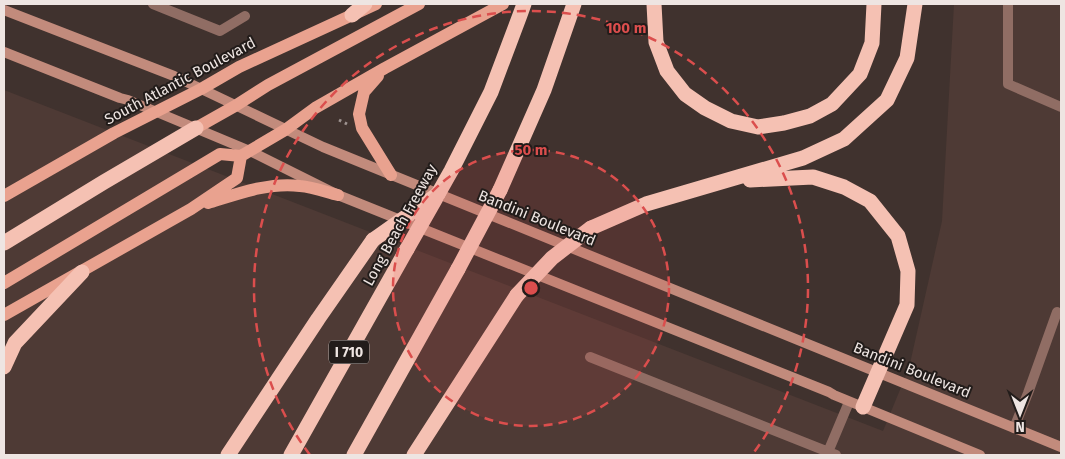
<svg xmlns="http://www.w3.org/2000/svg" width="1065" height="459" font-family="'Fira Sans',sans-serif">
  <rect width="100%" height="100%" fill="#40322e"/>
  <path fill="#4e3a35" d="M954,4H1061V455H4V90L883,431L909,368L942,221Z"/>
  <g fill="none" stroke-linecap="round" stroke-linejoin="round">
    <path stroke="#9e9390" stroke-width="3" stroke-dasharray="2.5 4" stroke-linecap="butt" d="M339,120L347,124"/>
    <path stroke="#906d64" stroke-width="10" d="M153,4L220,31L245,16
      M1008,4V84L1061,107
      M590,357L836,455
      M1014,428L1028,393L1057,312
      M828,452L849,402"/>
    <path stroke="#c28b7c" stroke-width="10" d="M4,10L174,76L323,147L1061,447
      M4,52L120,98L128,100L250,151L338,195L829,392L834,395L980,455"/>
    <path stroke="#e9a28f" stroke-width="12" d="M378,76L364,92L359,114L362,128L391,175
      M196,128L235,106L268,85L419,4
      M4,196L114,133L201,89L239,67L376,4
      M208,203C237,194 269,182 300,186C313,187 326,192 338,195
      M4,283L220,154L241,156L285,130L315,108L385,68L503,4
      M4,315L191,209L237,178L241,156"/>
    <path stroke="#f5c1b3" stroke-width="15" d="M654,4L656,42L667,71L685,94L705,108L731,121L758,127L784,123L810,116L832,104L860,74L872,43L874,4
      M352,15L365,4
      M750,180L813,177L844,187L870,201L898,236L908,271L907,305L863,407
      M500,190L544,90L574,4
      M438,194L451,171L491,92L520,15L524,4
      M591,228L646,204L803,158L844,139L887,100L907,58L915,4
      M4,243L104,182L196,128
      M4,367L15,343L82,272
      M228,455L318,319L373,240
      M291,455L407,249
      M354,455L458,269
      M414,455L517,295"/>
    <path stroke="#f5c1b3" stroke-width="15" d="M373,240L438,194
      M407,249L436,198
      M458,269L500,190
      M517,295L552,258L591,228"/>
  </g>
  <circle cx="531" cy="288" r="138" fill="#db4e4d" fill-opacity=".12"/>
  <g fill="none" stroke="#db4e4d" stroke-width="2.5" stroke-dasharray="9 6">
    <circle cx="531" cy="288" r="138"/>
    <path d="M310 455A277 277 0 1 1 752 455"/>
  </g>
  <g text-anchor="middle" stroke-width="4" stroke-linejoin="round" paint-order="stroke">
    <rect fill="#221c1a" stroke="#b1a9a6" stroke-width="1" x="329" y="340.5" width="40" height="23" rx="4"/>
    <g font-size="14" font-weight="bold" fill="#eee5e2">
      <text x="349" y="357">I 710</text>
    </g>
    <g font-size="15" fill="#eee5e2" stroke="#221c1a">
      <text transform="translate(180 81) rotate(-28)" y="5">South Atlantic Boulevard</text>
      <text transform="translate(537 218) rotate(22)" y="5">Bandini Boulevard</text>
      <text transform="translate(400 225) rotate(-61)" y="5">Long Beach Freeway</text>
      <text transform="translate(912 370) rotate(22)" y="5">Bandini Boulevard</text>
    </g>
  </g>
  <circle cx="531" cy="288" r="8" fill="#db4e4d" stroke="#221c1a" stroke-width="2.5"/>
  <g font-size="15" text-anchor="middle" font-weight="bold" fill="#db4e4d" stroke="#221c1a" stroke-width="4" stroke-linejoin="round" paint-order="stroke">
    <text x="626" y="33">100 m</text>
    <text x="531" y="155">50 m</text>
  </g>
  <rect width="1065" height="459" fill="none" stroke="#eee5e2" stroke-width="10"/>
  <g transform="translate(1020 414) rotate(180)" stroke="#221c1a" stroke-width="4" paint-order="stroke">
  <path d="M0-4L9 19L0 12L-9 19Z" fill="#eee5e2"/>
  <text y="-8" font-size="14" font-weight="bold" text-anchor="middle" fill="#eee5e2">N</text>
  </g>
</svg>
